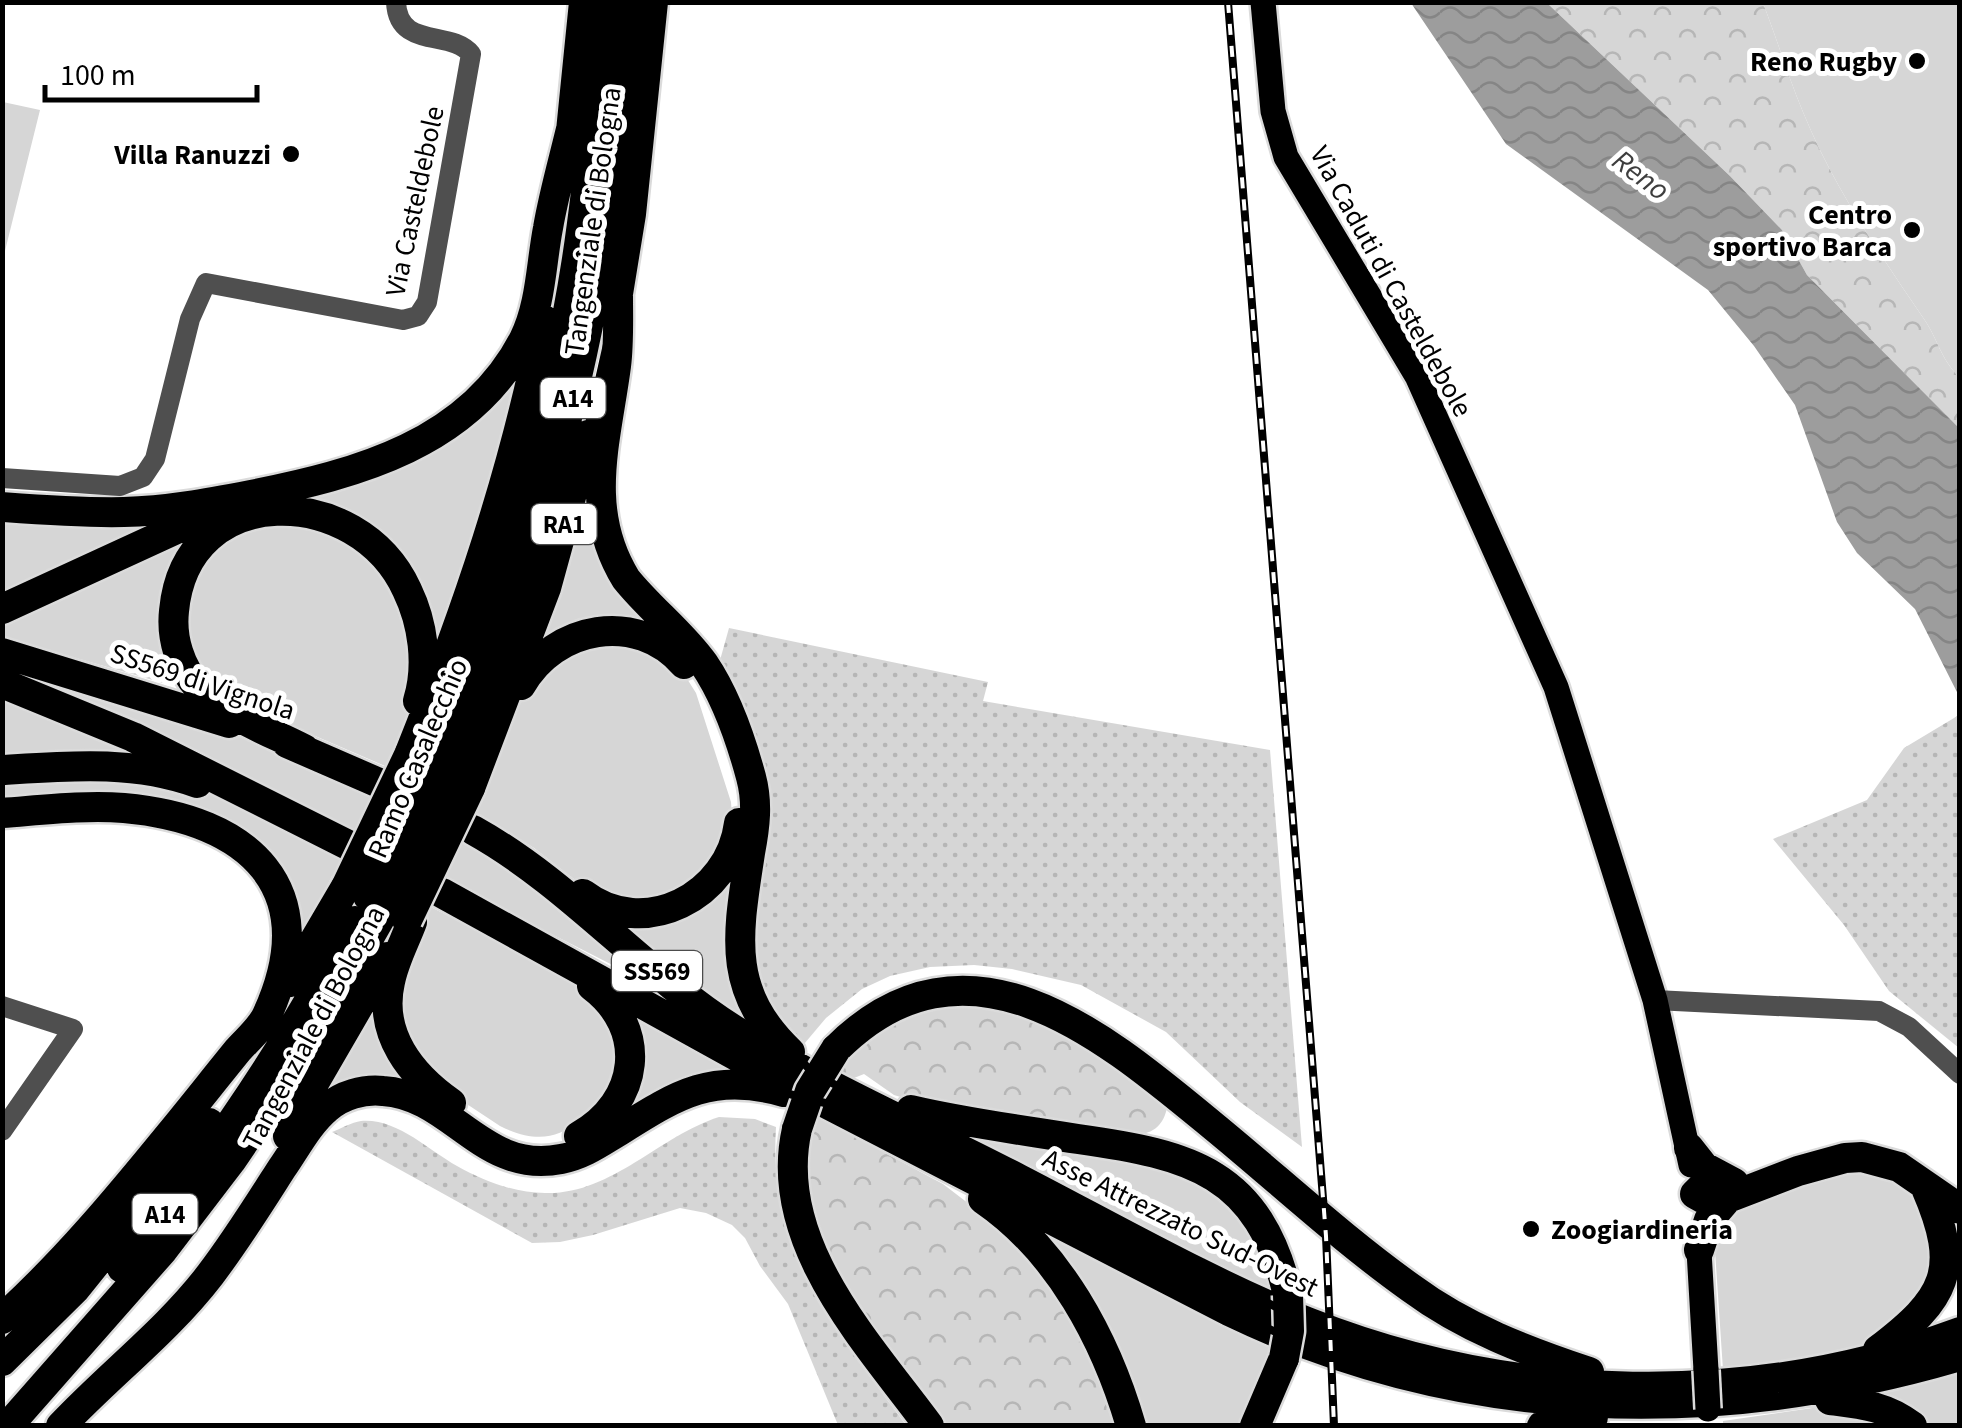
<svg xmlns="http://www.w3.org/2000/svg" width="1962" height="1428" font-family="'Source Sans 3',sans-serif">
  <defs>
    <pattern id="forest-crowns" width="20" height="18" patternUnits="userSpaceOnUse" patternTransform="scale(2.5)"><rect width="20" height="18" fill="#d6d6d6"/><path d="M2 6a3 3 0 1 1 6 0M12 15a3 3 0 1 1 6 0" fill="none" stroke="#b6b6b6"/></pattern>
    <pattern id="park-dots" width="8" height="8" patternUnits="userSpaceOnUse" patternTransform="scale(2.5)"><rect width="8" height="8" fill="#d6d6d6"/><path d="M2 2h.1M6 6h.1" fill="none" stroke="#b6b6b6" stroke-width="1.8" stroke-linecap="round"/></pattern>
    <pattern id="water-waves" width="16" height="10" patternUnits="userSpaceOnUse" patternTransform="scale(2.5)"><rect width="16" height="10" fill="#9d9d9d"/><path d="M0 5q4-4 8 0t8 0" fill="none" stroke="#858585"/></pattern>
  </defs>
  <rect width="100%" height="100%" fill="#fff"/>
  <path fill="#d6d6d6" d="M1763,3H1959V377C1939,356 1939,341 1924,319C1879,253 1833,186 1803,112C1788,76 1777,39 1763,3Z
    M3,102L40,110L3,259L2,102Z
    M519,373L472,547L435,652L404,567L269,499L363,475Z
    M589,507L669,638L543,640L584,509Z
    M2,514L174,515L3,600Z
    M243,522L347,530L410,615L412,705L393,752L483,797L529,680L606,637L679,666L696,693L731,802L732,816L711,871L647,906L588,890L534,848L484,817L385,766L217,694L187,653L188,581Z
    M194,537L175,677L170,685L3,637L2,618Z
    M2,663L201,722L375,790L500,858L650,984L354,834L3,673Z
    M2,700L140,757L3,763Z
    M65,775L194,788L216,796L580,984L615,1020L616,1087C577,1123 557,1154 500,1126L432,1081L395,1012L423,922L332,876L299,941L241,837L3,805V777Z
    M732,867L747,1016L741,1019L623,924Z
    M376,1002L411,1082L322,1094Z
    M638,1017L738,1072L609,1125Z
    M964,1134L1139,1154L1235,1201L1278,1291L1236,1273Z
    M1876,1170C1925,1191 1931,1209 1941,1259L1888,1337L1822,1358L1723,1370L1714,1236L1725,1208L1831,1173Z
    M1032,1226L1203,1315L1276,1347L1246,1425H1141Z
    M1959,1368V1425H1928L1877,1394Z
    M1826,1406L1905,1425L1723,1426V1421Z"/>
  <path fill="url(#forest-crowns)" d="M1547,3H1763C1777,39 1788,76 1803,112C1833,186 1879,253 1924,319C1939,341 1939,356 1959,377V428L1807,275L1782,230L1730,176Z
    M944,997L1071,1026L1167,1108C1162,1131 1148,1134 1127,1137L920,1103L894,1095L864,1074L854,1078L830,1067L854,1040Z
    M809,1112L943,1184L1003,1230L1055,1291L1099,1368L1117,1425H941L869,1334L805,1215Z"/>
  <path fill="url(#park-dots)" d="M729,628L988,682L983,701L1270,750L1302,1147L1240,1102L1166,1032L1081,985L1012,969L974,965L930,967L890,976L862,989L826,1018L799,1050L777,1027L746,955L765,813L717,671Z
    M1959,715V1048L1889,991L1844,925L1773,839L1867,800L1904,748Z
    M719,1117L755,1119L776,1127C768,1259 834,1326 906,1425H838L788,1304L760,1266L745,1238L732,1225L706,1213L680,1208L593,1235L560,1242L532,1243L332,1132C340,1129 352,1122 361,1121C397,1118 428,1150 457,1166C484,1181 515,1193 545,1193C611,1195 659,1136 719,1117Z"/>
  <path fill="url(#water-waves)" d="M1411,3H1547L1730,176L1782,230L1807,275L1959,428V696L1915,609L1857,553L1837,522L1795,405L1754,346L1708,290L1506,144Z"/>
  <g fill="none" stroke-linecap="round" stroke-linejoin="round">
    <defs>
      <path id="major" d="M1263,2L1273,111L1286,157L1417,376L1556,687L1655,1000L1691,1165
        M1698,1234L1706,1370"/>
      <path id="highway" d="M570,141L584,2
        M618,296C618,319 619,343 616,366C606,442 583,509 626,579C650,609 682,633 704,664C725,695 741,740 751,777C758,803 755,827 750,853C738,933 725,990 790,1052
        M615,312L631,214L653,2
        M2,507C43,510 83,513 124,512C167,511 209,503 251,495C357,474 470,444 524,339C541,305 541,264 548,228C554,193 564,159 572,125
        M2,609L211,513
        M2,653L229,723
        M2,683L133,737L348,845
        M521,685C554,626 637,610 684,664
        M287,743L379,783
        M304,749C271,732 226,716 199,688C180,668 171,638 174,611C186,479 358,483 407,590C423,623 429,665 418,701
        M409,755C466,613 515,470 544,320
        M429,769C494,604 550,435 577,259C590,174 597,88 607,2
        M2,770C68,766 134,760 197,783
        M448,777C510,623 561,468 592,305C611,205 619,103 629,2
        M470,788L546,588L588,435
        M2,813C43,810 84,805 124,808C249,819 325,888 267,1015C261,1028 248,1039 238,1050C216,1077 194,1105 171,1133C118,1198 65,1262 2,1319
        M473,830C570,884 641,971 734,1030C824,1087 925,1130 1019,1179C1114,1228 1208,1282 1307,1322C1513,1404 1751,1409 1960,1332
        M442,893L773,1076L1229,1311C1462,1423 1715,1428 1960,1356
        M583,894C644,941 730,896 739,823
        M412,922C405,941 394,961 390,982C378,1034 411,1075 451,1103
        M290,982L347,885
        M836,1049C967,918 1104,1036 1212,1125C1278,1179 1342,1239 1411,1288C1465,1328 1526,1351 1589,1372
        M911,1110C966,1123 1022,1130 1078,1139C1191,1155 1259,1172 1288,1295
        M797,1129C771,1242 868,1343 929,1426
        M288,1136L307,1095L387,957
        M579,1136C640,1102 649,1029 592,986
        M1689,1148L1704,1167L1734,1183
        M1726,1181L1702,1187L1695,1194L1704,1199L1720,1201L1798,1171L1845,1158L1862,1157L1899,1167L1960,1209
        M983,1199C1059,1251 1106,1340 1131,1426
        M1699,1250L1709,1220L1727,1199
        M122,1268C211,1160 288,1044 355,921
        M1878,1350C1946,1298 1962,1271 1926,1188
        M2,1361L75,1289L209,1123
        M1830,1400C1862,1404 1886,1406 1912,1426
        M8,1426L163,1250L231,1161L297,1064L387,906
        M61,1426C110,1374 167,1331 210,1275C236,1241 259,1204 282,1168C296,1148 308,1124 327,1108C342,1095 363,1089 383,1091C452,1095 483,1175 561,1159C582,1155 598,1144 616,1133C675,1096 711,1071 784,1092
        M1255,1426L1284,1358
        M1542,1426L1593,1417"/>
    </defs>
    <use href="#major" stroke="#dbdbdb" stroke-width="30"/>
    <use href="#highway" stroke="#dbdbdb" stroke-width="35"/>
    <path stroke="#4f4f4f" stroke-width="20" d="M2,478L120,486L143,477L155,459L190,319L206,283L403,320L418,316L427,302L471,54C451,29 398,50 396,2
      M1655,1000L1879,1011L1909,1027L1960,1074
      M2,1006L73,1029L2,1131"/>
    <use href="#major" stroke="#000" stroke-width="25"/>
    <use href="#highway" stroke="#000" stroke-width="30"/>
    <defs>
      <path id="rail" d="M1228,2L1326,1236L1334,1426"/>
    </defs>
    <use href="#rail" stroke="#000" stroke-width="8"/>
    <use href="#rail" stroke="#fff" stroke-width="4" stroke-dasharray="11" stroke-linecap="butt"/>
    <defs>
      <path id="major-bridge" d="M1706,1370L1708,1409"/>
      <path id="highway-bridge" d="M347,885L409,755
        M368,896L429,769
        M387,906L448,777
        M407,920L470,788
        M797,1129L810,1091L836,1049
        M1284,1358L1289,1331L1288,1295"/>
    </defs>
    <use href="#major-bridge" stroke="#dbdbdb" stroke-width="30" stroke-linecap="butt"/>
    <use href="#highway-bridge" stroke="#dbdbdb" stroke-width="35" stroke-linecap="butt"/>
    <use href="#major-bridge" stroke="#000" stroke-width="25"/>
    <use href="#highway-bridge" stroke="#000" stroke-width="30"/>
  </g>
  <path fill="none" stroke="#000" stroke-width="8" stroke-linejoin="round" d="M618,296L600,510L626,579L710,675L751,778L756,819L740,959L762,1020L814,1074L1290,1314L1289,1338L1229,1311L825,1103L754,1085L688,1091L584,1152L549,1161L494,1150L406,1096L357,1093L312,1122L252,1216L307,1095L428,880L488,746L571,503Z"/>
  <g fill="#000" stroke="#fff" stroke-width="4">
    <circle cx="1917" cy="61" r="10"/>
    <circle cx="291" cy="154" r="10"/>
    <circle cx="1912" cy="230" r="10"/>
    <circle cx="1531" cy="1229" r="10"/>
  </g>
  <g text-anchor="middle" stroke-width="10" stroke-linejoin="round" paint-order="stroke">
    <g fill="#fff" stroke="#4c4c4c" stroke-width="2.5">
      <rect x="540.5" y="378" width="65" height="40" rx="8"/>
      <rect x="531.5" y="504" width="65" height="40" rx="8"/>
      <rect x="612" y="951" width="90" height="40" rx="8"/>
      <rect x="132.5" y="1194" width="65" height="40" rx="8"/>
    </g>
    <g font-size="25" font-weight="bold" fill="#000">
      <text x="573" y="407">A14</text>
      <text x="564" y="533">RA1</text>
      <text x="657" y="980">SS569</text>
      <text x="165" y="1223">A14</text>
    </g>
    <g font-size="28" font-weight="bold" fill="#000" stroke="#fff" text-anchor="end">
      <text x="1897" y="71">Reno Rugby</text>
      <text x="271" y="164">Villa Ranuzzi</text>
      <text x="1892" y="224">Centro<tspan x="1892" dy="32">sportivo Barca</tspan></text>
      <text x="1551" y="1239" text-anchor="start">Zoogiardineria</text>
    </g>
    <g font-size="28" fill="#000" stroke="#fff">
      <text transform="translate(414 201) rotate(-78)" y="10">Via Casteldebole</text>
      <text transform="translate(592 221) rotate(-82)" y="10">Tangenziale di Bologna</text>
      <text transform="translate(1392 281) rotate(61)" y="10">Via Caduti di Casteldebole</text>
      <text transform="translate(203 681) rotate(18)" y="10">SS569 di Vignola</text>
      <text transform="translate(417 758) rotate(-67)" y="10">Ramo Casalecchio</text>
      <text transform="translate(313 1027) rotate(-62)" y="10">Tangenziale di Bologna</text>
      <text transform="translate(1181 1222) rotate(26)" y="10">Asse Attrezzato Sud-Ovest</text>
    </g>
    <g font-size="30" font-style="italic" fill="#3e3e3e" stroke="#fff">
      <text transform="translate(1641 175) rotate(37)" y="10">Reno</text>
    </g>
  </g>
  <rect width="1962" height="1428" fill="none" stroke="#000000" stroke-width="10"/>
  <path d="M45 85v15h212v-15" fill="none" stroke="#000000" stroke-width="5"/>
  <text x="60" y="85" font-size="30" fill="#000000" stroke="#ffffff" stroke-width="8" paint-order="stroke">100 m</text>
</svg>
